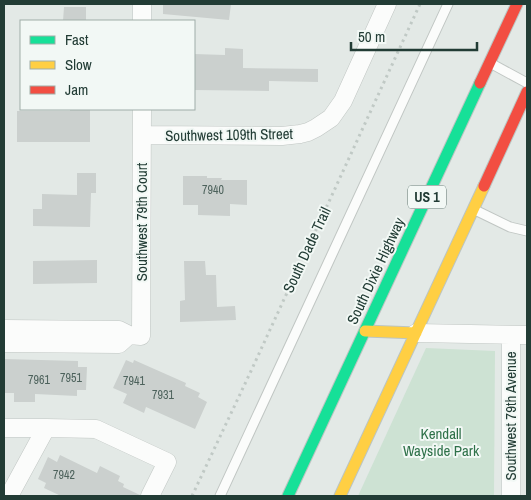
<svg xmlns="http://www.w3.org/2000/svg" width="531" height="500" font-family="'Archivo Narrow',sans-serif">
  <rect width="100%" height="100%" fill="#e3e9e6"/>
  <path fill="#cde2d3" d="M426,348L495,351L494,496H358Z"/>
  <path fill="#cbd0ce" d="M163,4H231L229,20L163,14Z
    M64,7H86V21H63Z
    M225,48L243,49V68L318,69V82L269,81V91L194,90V54L225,55Z
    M70,109H90V142H17V111H70Z
    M77,173H96V193H91L90,227L33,226V209H42V194L77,195Z
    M183,176H207V178H222L221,180H247V205L230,204V216L198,215V205H183Z
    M97,260V283L33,284V261Z
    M184,261H205L206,275H216L217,307L235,306L236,320L180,322V301L185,300Z
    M4,359L78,361V367H87L86,390H77V396L35,394V402H14V393H4Z
    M126,360L133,363L134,360L186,383L185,386L200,393L198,397L207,402L195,429L146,407L144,413L123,403L127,394L113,388Z
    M60,455L97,473L100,466L120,476L118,481L124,484L123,487L140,495L139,496H61L44,488L46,483L38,479L48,457L57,462Z"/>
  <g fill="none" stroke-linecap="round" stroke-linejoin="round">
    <defs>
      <path id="lane" d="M492,64L527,83
        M475,210L510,227L527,231
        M220,496L448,4"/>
      <path id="street" d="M142,21V4
        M142,135L282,136L300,134L308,132L316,128L331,118L343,101L387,4
        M4,329L119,330L129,335L141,336L142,109
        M416,333L527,335
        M4,343L119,344L129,335
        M4,428H46
        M9,496L46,428L96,429L167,462L150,496
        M511,496V335"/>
      <path id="fast" d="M288,496L480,83"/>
      <path id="slow" d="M365,331L416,333
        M340,496L484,186"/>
      <path id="jam" d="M480,83L517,4
        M484,186L527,92"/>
    </defs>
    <use href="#lane" stroke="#c0c6c3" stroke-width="11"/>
    <use href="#street" stroke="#c0c6c3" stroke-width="19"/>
    <use href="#fast" stroke="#bcc5c2" stroke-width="13"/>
    <use href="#slow" stroke="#bcc5c2" stroke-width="13"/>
    <use href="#jam" stroke="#bcc5c2" stroke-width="13"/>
    <path stroke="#c0c9c5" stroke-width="3" stroke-dasharray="2.5 4" stroke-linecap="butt" d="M192,496L251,371L420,4"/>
    <use href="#lane" stroke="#fbfcfb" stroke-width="9"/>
    <use href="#street" stroke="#fbfcfb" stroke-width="18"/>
    <use href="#fast" stroke="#16e098" stroke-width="11"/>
    <use href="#slow" stroke="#ffcf43" stroke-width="11"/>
    <use href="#jam" stroke="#f24e42" stroke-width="11"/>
  </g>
  <g text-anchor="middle" stroke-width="4" stroke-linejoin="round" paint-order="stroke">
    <g font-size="12" fill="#4d625c">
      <text x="213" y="194">7940</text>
      <text x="71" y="382">7951</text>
      <text x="39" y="384">7961</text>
      <text x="134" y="385">7941</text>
      <text x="163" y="399">7931</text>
      <text x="64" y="479">7942</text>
    </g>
    <rect fill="#f2f8f5" stroke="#60746f" stroke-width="1" x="408" y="185.5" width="38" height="23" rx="4"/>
    <g font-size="14" font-weight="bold" fill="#223c35">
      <text x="427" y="202">US 1</text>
    </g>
    <g font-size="15" fill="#223c35" stroke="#f2f8f5">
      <text transform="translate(229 135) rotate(-1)" y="5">Southwest 109th Street</text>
      <text transform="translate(142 222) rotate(-90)" y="5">Southwest 79th Court</text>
      <text transform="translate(307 250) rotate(-65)" y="5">South Dade Trail</text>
      <text transform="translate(376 271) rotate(-65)" y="5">South Dixie Highway</text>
      <text transform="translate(511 416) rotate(-90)" y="5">Southwest 79th Avenue</text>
    </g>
    <g font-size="15" fill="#2e7149" stroke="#f2f8f5">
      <text x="441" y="439">Kendall<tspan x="441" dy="17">Wayside Park</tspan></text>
    </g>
  </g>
  <rect width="531" height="500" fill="none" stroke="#223c35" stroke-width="10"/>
  <rect x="20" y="20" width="175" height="90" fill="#f2f8f5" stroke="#9fada8"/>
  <rect x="30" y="36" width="25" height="8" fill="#16e098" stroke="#9fada8"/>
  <text x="65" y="45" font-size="15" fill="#223c35">Fast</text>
  <rect x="30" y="61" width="25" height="8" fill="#ffcf43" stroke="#9fada8"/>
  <text x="65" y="70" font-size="15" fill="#223c35">Slow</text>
  <rect x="30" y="86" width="25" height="8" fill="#f24e42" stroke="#9fada8"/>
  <text x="65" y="95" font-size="15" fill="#223c35">Jam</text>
  <path d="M351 42v8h126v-8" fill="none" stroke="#223c35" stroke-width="2.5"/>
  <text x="358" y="42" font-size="15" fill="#223c35" stroke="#f2f8f5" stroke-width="4" paint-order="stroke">50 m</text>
</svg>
